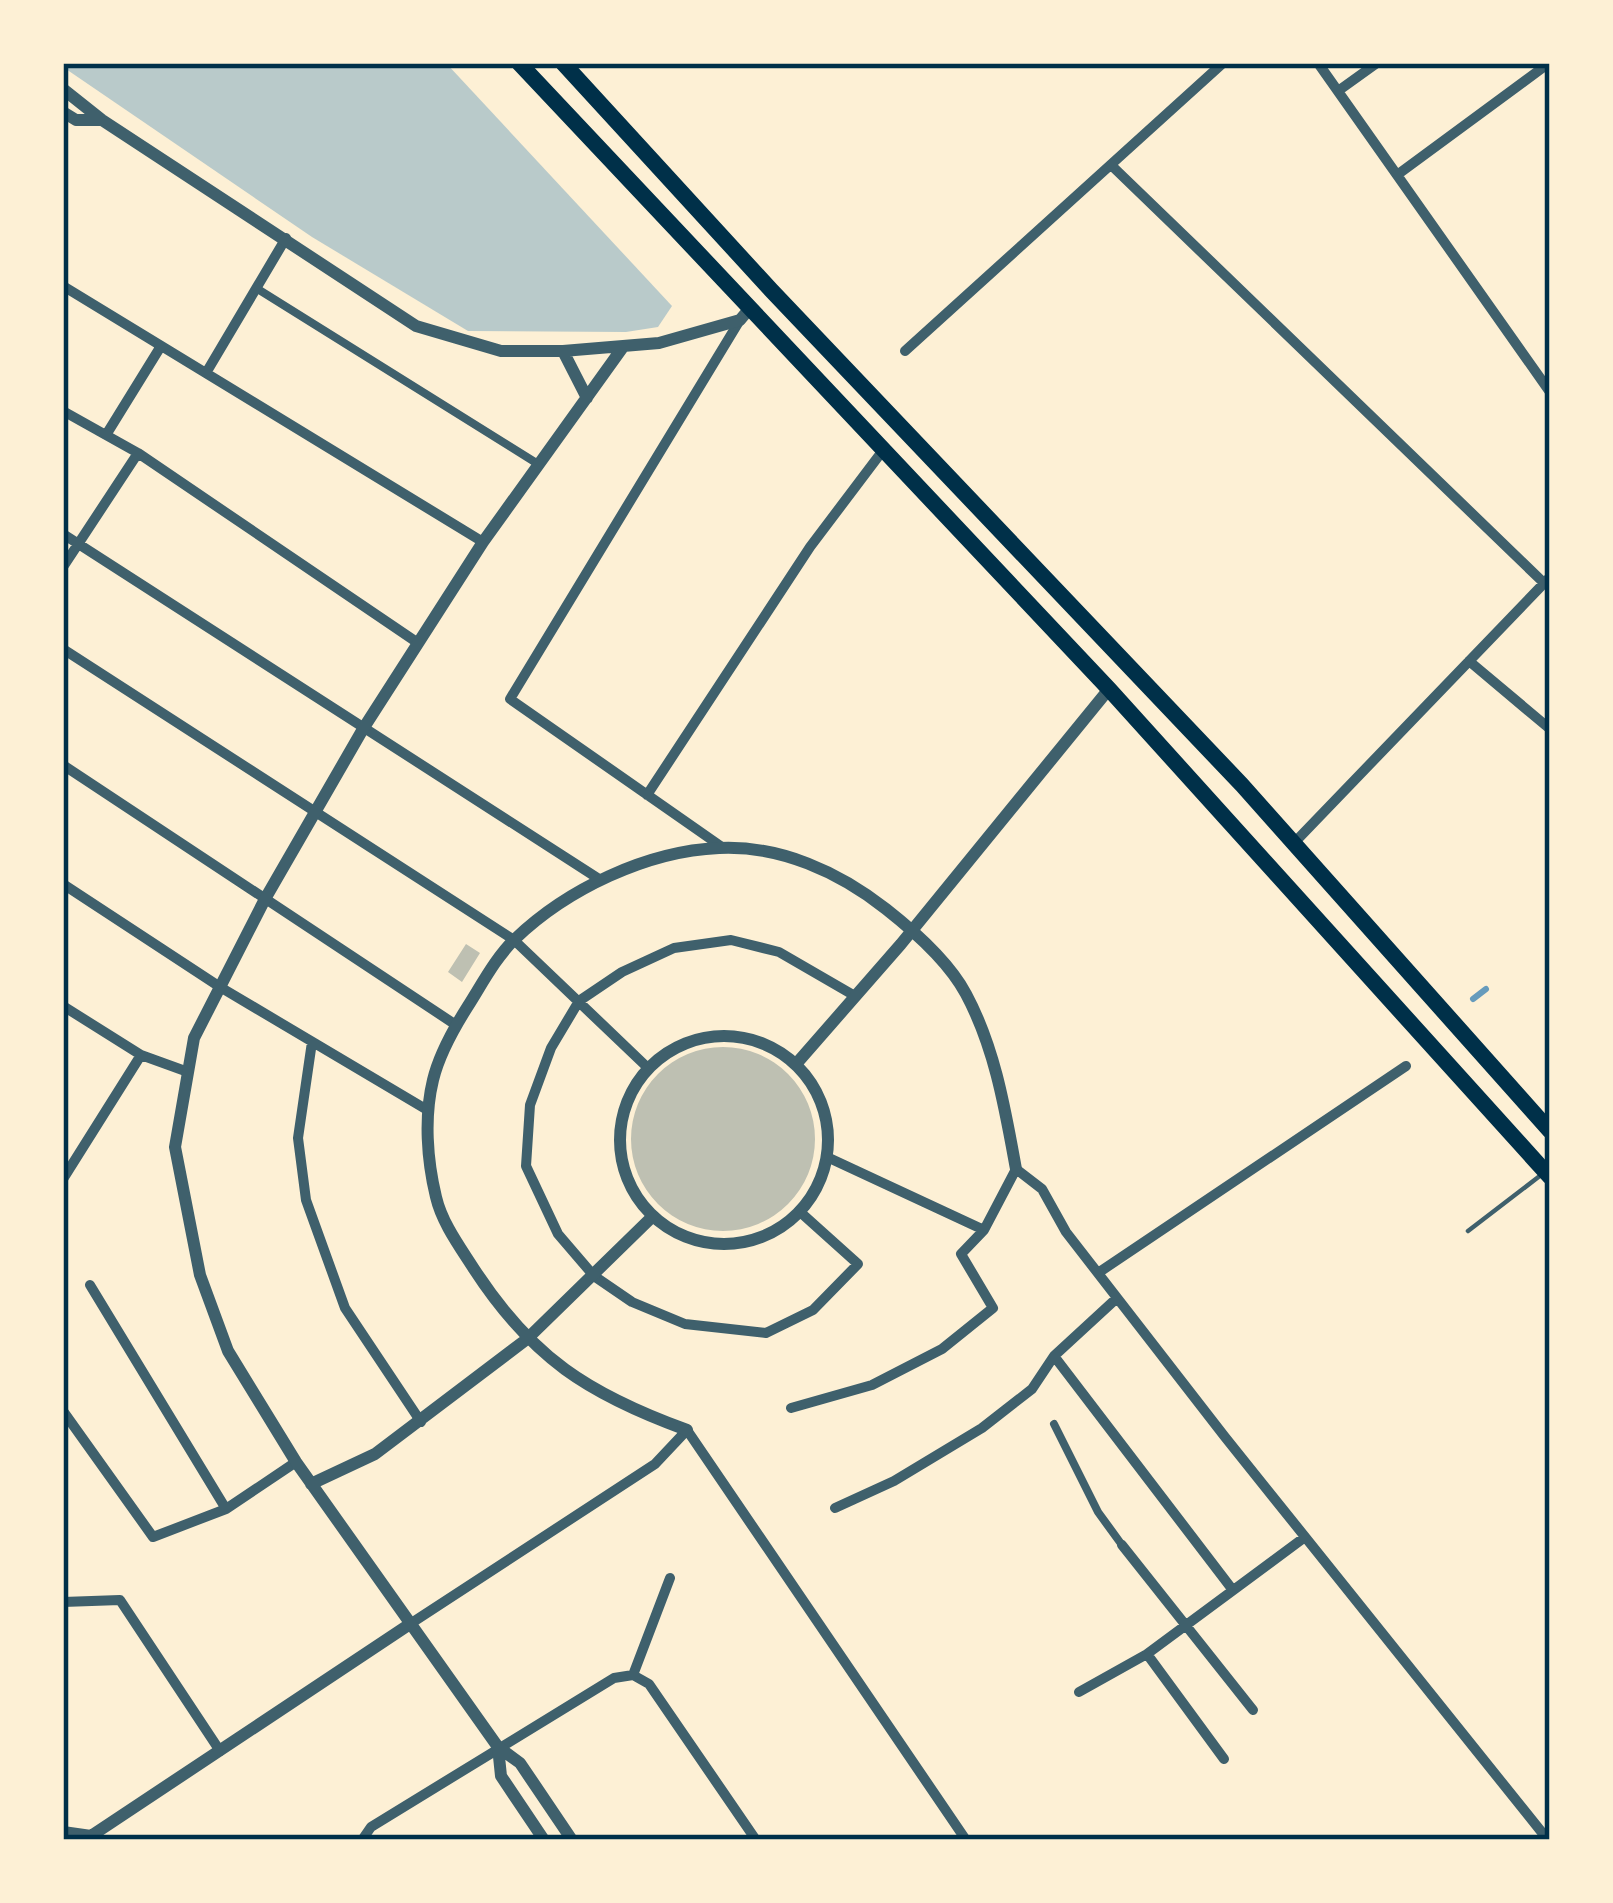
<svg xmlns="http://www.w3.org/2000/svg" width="1613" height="1903" font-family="Quicksand,sans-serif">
  <rect width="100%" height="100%" fill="#fdf0d5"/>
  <path fill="#b9caca" d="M63,63H446L672,306L658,327L626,332L468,331L312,237L63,67Z"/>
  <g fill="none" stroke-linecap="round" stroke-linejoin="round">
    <path stroke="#669bbc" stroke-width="6" d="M1473,999L1486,989"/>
  </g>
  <path fill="#bec0b2" d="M466,944L480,953L462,982L448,972Z
    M631 1139a92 92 0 1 1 184 0a92 92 0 1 1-184 0Z"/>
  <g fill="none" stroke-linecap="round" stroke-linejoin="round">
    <path stroke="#3f606c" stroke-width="4.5" d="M1468,1231L1541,1175"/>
    <path stroke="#3f606c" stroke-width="8" d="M256,288L538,464
      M1054,1424L1098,1512L1122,1545"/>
    <path stroke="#3f606c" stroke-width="10" d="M1318,63L1550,392
      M1338,91L1377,63
      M1111,165L1544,583
      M1397,175L1549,63
      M63,286L483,542
      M905,351L1223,63
      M206,373L286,238
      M63,411L138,453L418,643
      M106,435L161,346
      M63,534L599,879
      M63,567L138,453
      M63,649L514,940L648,1068
      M1469,661L1550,729
      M63,765L456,1025
      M647,795L810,547L884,449
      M1294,843L1550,577
      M722,847L510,699L740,320
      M63,884L220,987L429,1111
      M63,1006L141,1055L188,1072
      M312,1042L298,1138L306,1200L345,1308L421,1422
      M827,1157L984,1230
      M63,1179L141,1055
      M799,1211L858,1264L813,1310L766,1333L685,1324L632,1302L594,1276L558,1234L526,1166L530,1105L551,1048L579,1001L622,972L674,948L731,940L779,952L855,996
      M1098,1273L1406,1066
      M90,1285L226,1509
      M1054,1356L1232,1589
      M791,1408L872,1385L942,1349L993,1308L961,1254L984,1230L1016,1169L1042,1189L1066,1232L1225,1437L1548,1840
      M63,1411L153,1537L226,1509L296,1462
      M835,1508L894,1481L982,1428L1032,1389L1054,1356L1117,1298
      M1122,1545L1253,1710
      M63,1602L120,1600L220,1751
      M410,1624L655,1464L687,1430L966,1840
      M1147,1654L1224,1759
      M633,1675L670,1578
      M1079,1692L1147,1654L1305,1537
      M362,1840L371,1827L614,1678L633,1675L649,1684L756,1840"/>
    <path stroke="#3f606c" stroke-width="12" d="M63,89L102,120L416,326L501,351H563L659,343L740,320L750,308
      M63,112L76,120H100
      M563,351L587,398
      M620 1140a104 104 0 1 1 208 0a104 104 0 1 1-208 0Z
      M797,1063L901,944L1109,689
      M687,1430C588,1394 532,1358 474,1269C460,1247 442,1223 436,1197C427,1160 424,1117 433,1080C439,1055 454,1028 468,1006C482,984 496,957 515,939C567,889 647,851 719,848C780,845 839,872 886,909C914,931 949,962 966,994C995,1048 1005,1109 1016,1169
      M311,1484L375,1454L527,1339L652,1217
      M498,1747L501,1776L544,1840
      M63,1832L91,1836L410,1624
      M572,1840L520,1763L498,1747L296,1462L228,1351L200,1275L175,1147L194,1038L265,899L363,729L483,542L623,347"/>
    <path stroke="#003049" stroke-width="16" d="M519,63L1109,689L1550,1177
      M563,63L771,290L1242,785L1550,1131"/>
  </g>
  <rect width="1613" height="1903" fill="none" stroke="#fdf0d5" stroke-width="132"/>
  <rect x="66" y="66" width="1481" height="1771" fill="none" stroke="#003049" stroke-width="4.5"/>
</svg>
